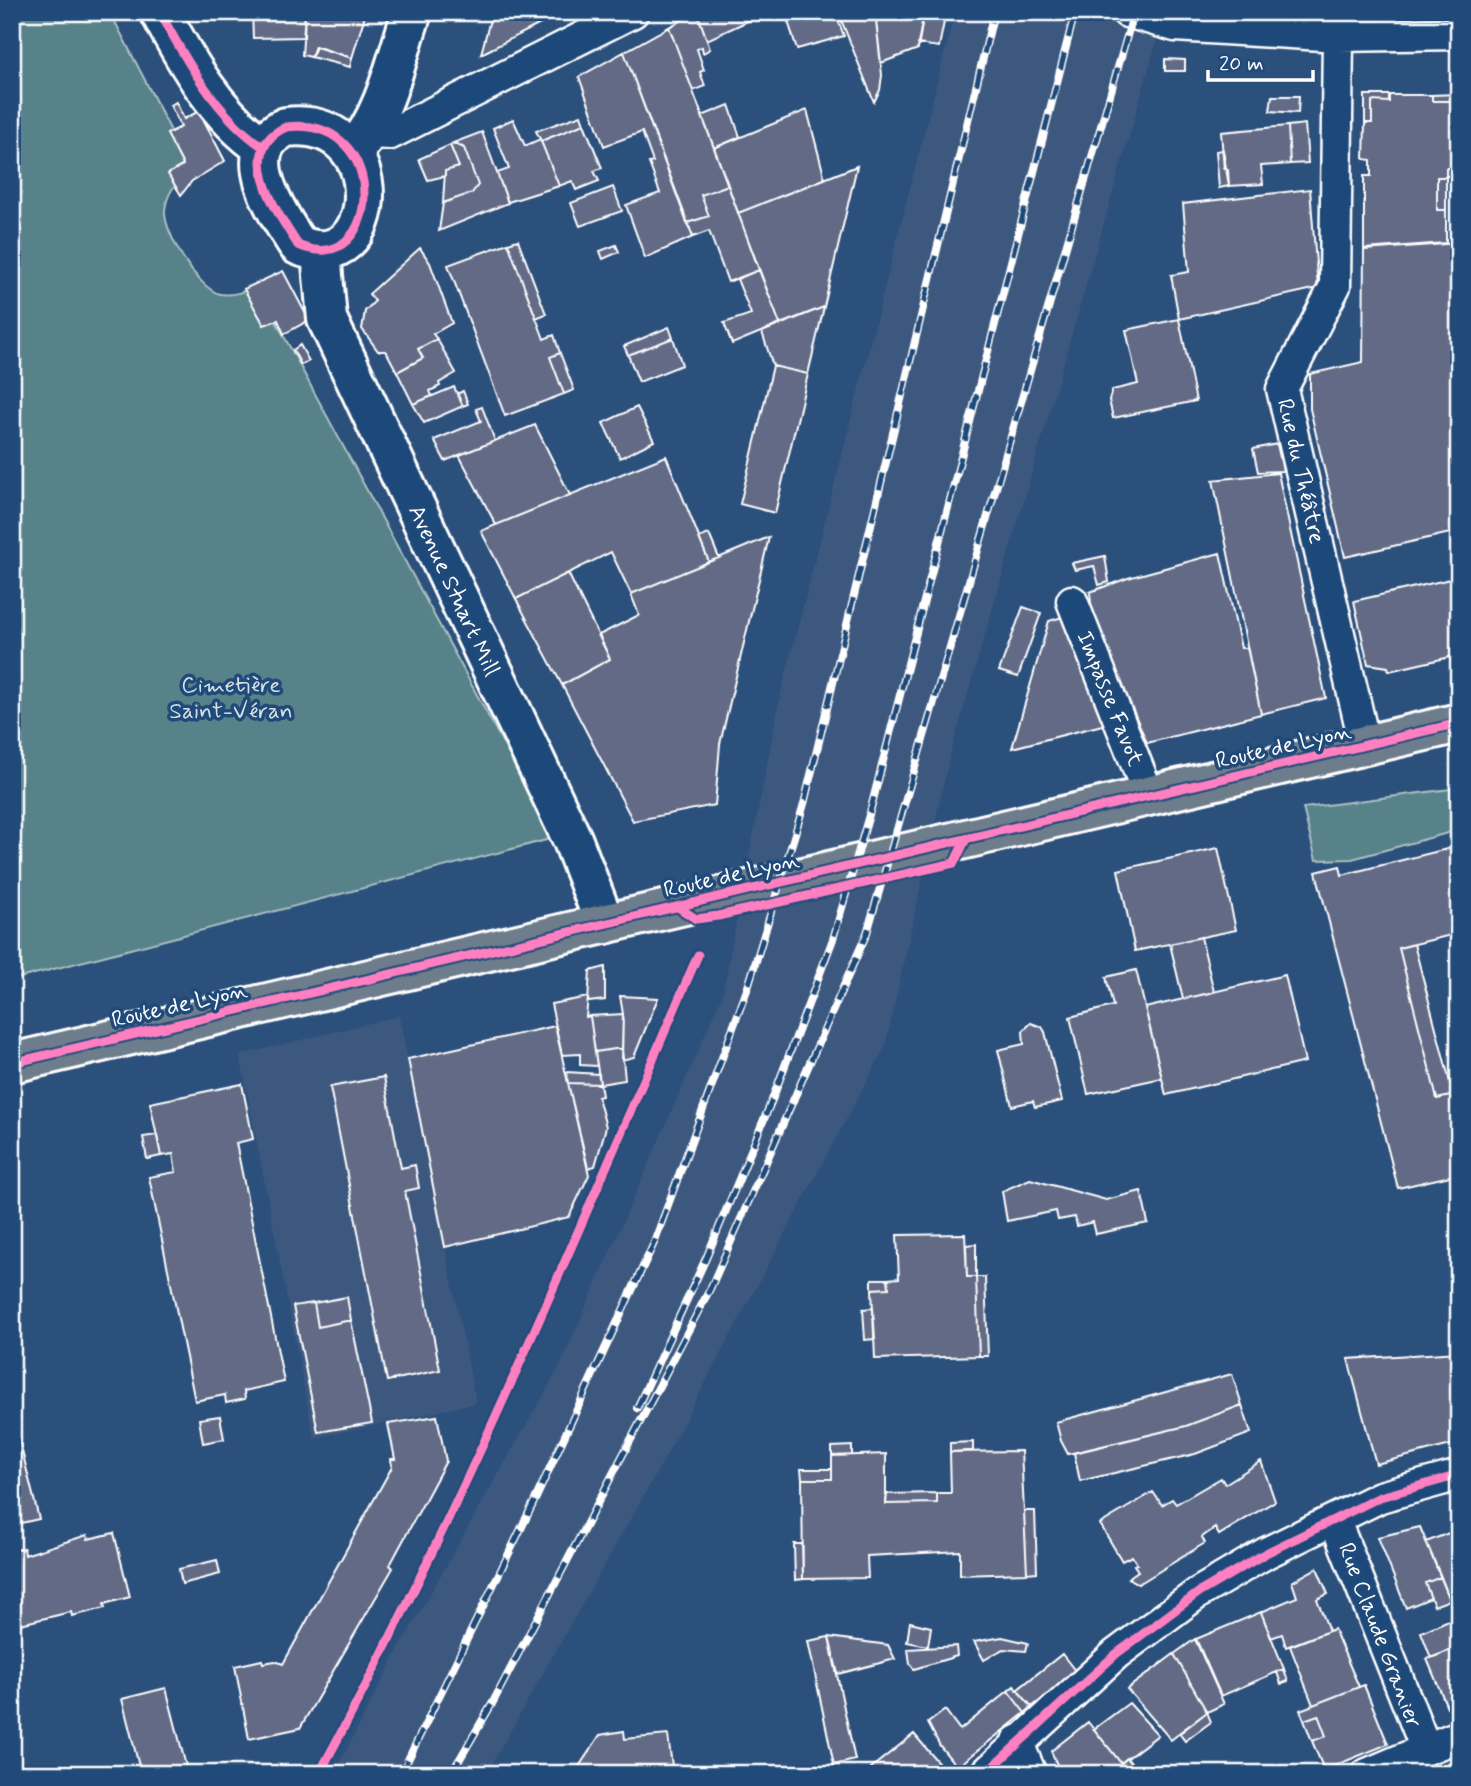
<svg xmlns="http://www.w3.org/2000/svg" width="1471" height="1786" font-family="Mynerve,sans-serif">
  <rect width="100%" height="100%" fill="#2c507c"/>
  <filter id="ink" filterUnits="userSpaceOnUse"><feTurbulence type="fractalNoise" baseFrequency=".0143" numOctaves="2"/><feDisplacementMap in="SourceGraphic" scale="14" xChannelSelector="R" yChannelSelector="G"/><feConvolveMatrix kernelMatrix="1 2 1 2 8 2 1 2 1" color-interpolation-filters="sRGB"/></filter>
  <g filter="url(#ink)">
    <path fill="#3c587f" d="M955,12H1165L949,759L885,1047L661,1465L486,1774H334L397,1652L560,1366L722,996L780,697Z
      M399,1016L476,1403L314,1438L240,1055Z"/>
    <path fill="#588289" stroke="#acc0c4" stroke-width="2" d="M12,12H110L191,170C177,180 167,192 165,210C163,232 198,289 220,294C234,296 245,291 257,286L554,838L12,980Z
      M1459,788V830L1352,859L1316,860L1303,808Z"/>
    <path fill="#626a86" stroke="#fff" stroke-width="2" d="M252,12H305L304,37L253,38Z
      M305,12H366L352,58L315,46L311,57L302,55Z
      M492,12H564L481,54Z
      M697,12H765V13L707,40Z
      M697,12L710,49L703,53L702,47L697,49L704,70L700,72L705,86L693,91L669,27Z
      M785,12H835L844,36L797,49Z
      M838,12H875L882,75L880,90L874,102Z
      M875,12H924L918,49L881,63Z
      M924,12H946L939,47L918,44Z
      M669,27L728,185L701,195L709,216L687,223L624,52Z
      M316,47L352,58L350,67L311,57Z
      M624,52L693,237L645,258L626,205L660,193L649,163L653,162L642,132L604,146L579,77Z
      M1165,59L1185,60V71H1165Z
      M1457,94L1459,168H1446V177H1437V210H1446V243L1364,249V176H1371V160L1364,159L1365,123H1372V101L1389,102V95H1432V101H1457Z
      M1457,94V101H1432V95Z
      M1365,95H1389V102L1372,101V123H1365Z
      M1272,96H1299L1298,113L1270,111Z
      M176,102L184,119L199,111L225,161L192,181L181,195L168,174L183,165L167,134L181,127L170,105Z
      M729,105L740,137L714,148L702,116Z
      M807,110L825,179L738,213L714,148Z
      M581,115L584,124L541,141L536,131Z
      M513,119L525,146L540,139L559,186L508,202L497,173L509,169L493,128Z
      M584,124L602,168L594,171L599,181L576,190L572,181L559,186L541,141Z
      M1305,124L1308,163L1290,164L1288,126Z
      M1288,126L1290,164L1261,166L1263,184L1229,186L1228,170L1224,169L1221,132Z
      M482,132L508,203L439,231L443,203L472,193L478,185L464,148L453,143Z
      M456,143L464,148L478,185L472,193L443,203L445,171L459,167L450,145Z
      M450,145L459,167L445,171V176L428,180L419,159Z
      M1223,150L1229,186L1219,188L1216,151Z
      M857,166L824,307L780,324L738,213Z
      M1446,168H1459V176H1446Z
      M1437,177H1446V210H1437Z
      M728,185L759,270L728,282L709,231L693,237L687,223L709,216L701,195Z
      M613,187L622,211L580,226L571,203Z
      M1310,189L1318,288L1179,319L1171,275L1189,272L1183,204Z
      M518,240L546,314L536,318L508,243Z
      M508,243L544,339L554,335L560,353L550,357L564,394L505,416L448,265Z
      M1459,243V531L1345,557L1310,409V374L1363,362L1364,250Z
      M616,245L619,252L603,259L600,251Z
      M420,248L430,263L452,323L433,334L437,339L418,349L423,358L397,372L386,351H378L362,329L365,311L375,301L369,294Z
      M759,270L780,324L732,344L724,323L751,314L737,279Z
      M283,271L309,320L284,334L278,320L264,325L244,289Z
      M824,307L808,374L773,366L762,332Z
      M1179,319L1196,401L1113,418L1109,400L1112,390L1138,384L1126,330Z
      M669,327L673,338L628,355L624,346Z
      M673,338L682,365L639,382L628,355Z
      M437,339L456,373L439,383L440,386L430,391L432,396L413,404L397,372L423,358L418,349Z
      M300,345L309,361L301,365L293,350Z
      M560,353L574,390L564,394L550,357Z
      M773,366L808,374L775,513L740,504Z
      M454,387L463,406L424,423L413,404Z
      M463,391L468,404L463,406L457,394Z
      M482,407L495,441L445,461L434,440L481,421L476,409Z
      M637,407L654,441L620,458L603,423Z
      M535,425L570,495L496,525L459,455Z
      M1277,444L1283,471L1258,472L1253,449Z
      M666,456L709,562L631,594L611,552L516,599L481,531Z
      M1278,473L1326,698L1261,714L1213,480Z
      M709,534L719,558L709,562L699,538Z
      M769,537L720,744L715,805L633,821L562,685L610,659L599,635L639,615L631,594Z
      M1220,553L1241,648L1247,647L1261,714L1147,743L1092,615L1090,592L1128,578Z
      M1105,556L1109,582L1099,585L1094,566L1075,570L1072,563Z
      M568,573L610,659L562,685L516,599Z
      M1459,577V655L1389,671L1388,667L1368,664L1354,601Z
      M1023,607L1041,613L1018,677L999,671Z
      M1069,615L1114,722L1012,748L1049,621Z
      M1459,846V933L1399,948L1437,1099L1459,1094V1174L1398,1188L1316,872L1340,866L1342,875Z
      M1218,848L1236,930L1135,951L1118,870Z
      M1201,937L1214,992L1183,999L1170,944Z
      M1414,944L1450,1082L1459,1080V1094L1437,1099L1399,948Z
      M605,967V1000L588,1002L590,971Z
      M1136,970L1162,1078L1088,1094L1070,1017L1113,1006L1106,977Z
      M1285,975L1305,1062L1166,1095L1145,1008Z
      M620,996L658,998L634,1057L622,1060L623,1014Z
      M588,997L586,1017L590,1016L597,1066L580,1065V1054L562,1055L551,1004Z
      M623,1014L622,1048L595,1052L590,1016Z
      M1031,1023L1042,1027L1045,1032L1062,1101L1035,1107L1033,1101L1012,1106L998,1050L1024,1044L1023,1031Z
      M555,1026L589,1175L569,1217L445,1247L408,1059Z
      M622,1048L625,1080L600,1084L595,1052Z
      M566,1072L599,1074L600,1084L568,1083Z
      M384,1077L401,1168L415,1165L419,1188L405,1191L440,1370L387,1381L330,1087Z
      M568,1083L600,1084L602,1096L598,1097L606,1127L595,1166L588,1168Z
      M242,1084L253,1139L236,1143L284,1382L244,1391L245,1399L226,1403L225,1395L195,1401L149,1177L176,1172L173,1154L161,1156L150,1103Z
      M157,1135L161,1156L147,1159L143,1137Z
      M1030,1179L1106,1200L1141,1191L1148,1223L1096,1234L1093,1222L1077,1226L1075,1217L1058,1220L1056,1211L1007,1221L1002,1191Z
      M965,1234L967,1277H976L979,1356L875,1359L872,1289L889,1288L888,1279L899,1278L897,1235Z
      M976,1244V1277H967L966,1245Z
      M976,1277H985L988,1356H979Z
      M872,1279H888L889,1288L872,1289Z
      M347,1297L351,1320L318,1327L314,1303Z
      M314,1303L318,1327L351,1320L372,1423L318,1432L293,1306Z
      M873,1308L875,1339L865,1340L863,1309Z
      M1459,1352V1443L1376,1464L1348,1359Z
      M1232,1374L1242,1405L1186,1426L1068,1454L1061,1441L1056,1422Z
      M1242,1405L1251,1433L1195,1454L1080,1481L1074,1453L1186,1426Z
      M12,1411L39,1519L12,1525Z
      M220,1416L224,1439L203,1443L199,1419Z
      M437,1416L446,1461L390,1565L393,1568L300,1728L249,1739L235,1666L262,1660L263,1663L275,1661L283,1664L392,1467L391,1459H395L388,1424Z
      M973,1442V1451L950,1452V1443Z
      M852,1446V1456H832V1447Z
      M1021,1451L1027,1573L960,1575V1551L867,1556L868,1578L803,1579L802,1479H832V1456L886,1454V1504L937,1503V1493H951L950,1452Z
      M1261,1461L1275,1501L1219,1535L1215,1528L1202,1537L1205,1543L1142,1582L1138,1584L1128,1578L1138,1571L1134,1565L1137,1564L1132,1556L1122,1561L1100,1524L1153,1492L1162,1505L1172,1499L1176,1504L1221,1478L1225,1484Z
      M801,1469H832V1479H802Z
      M937,1493V1503L886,1504L887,1494Z
      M1024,1511H1035L1037,1572L1027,1573Z
      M1420,1527L1441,1577L1425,1583L1431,1598L1406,1608L1378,1537Z
      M1459,1529V1597L1450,1600L1426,1542Z
      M114,1533L130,1597L104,1604L105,1608L72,1616L71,1612L12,1626V1551L24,1548L25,1555L87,1535L88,1539Z
      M794,1544H802L803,1579L795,1580Z
      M217,1560L220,1574L182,1584L179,1569Z
      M1317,1568L1328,1594L1317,1599L1329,1631L1286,1647L1282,1634L1271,1638L1261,1612L1297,1597L1292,1582Z
      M1441,1577L1450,1600L1434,1606L1425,1583Z
      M1261,1612L1284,1669L1221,1696L1196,1639Z
      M1458,1616L1459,1647L1431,1658L1421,1632Z
      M910,1622L931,1627L928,1646L907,1642Z
      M1334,1629L1359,1687L1313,1705L1290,1646Z
      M829,1637L888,1645L895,1659L838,1674Z
      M829,1637L855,1760L834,1765L808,1641Z
      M1002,1637L1028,1643L1026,1651L1003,1649L984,1660L974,1642Z
      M1195,1639L1224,1704L1207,1712L1174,1654Z
      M956,1646L957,1656L914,1669L910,1664L908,1649Z
      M1459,1647V1703L1447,1707L1427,1659Z
      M1062,1654L1076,1672L1032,1707L1017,1690Z
      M1174,1654L1207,1712L1171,1740L1127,1689Z
      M1284,1669L1288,1681L1281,1684L1277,1672Z
      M1364,1685L1388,1744L1324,1770L1312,1741L1326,1736L1318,1715L1304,1720L1300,1710Z
      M1014,1686L1032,1707L1025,1713L1008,1691Z
      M166,1688L188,1774H141L122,1699Z
      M1008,1691L1025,1713L957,1767L940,1746L928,1723L945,1710L960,1730Z
      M1129,1703L1158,1735L1121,1763L1094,1729Z
      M1207,1712L1211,1722L1185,1741L1179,1733Z
      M1318,1715L1326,1736L1312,1741L1304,1720Z
      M1088,1722L1128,1772L1126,1774H1061L1051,1751Z
      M624,1731L625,1739L668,1735L673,1774H574L600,1735Z
      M914,1734L948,1774H875L871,1768Z
      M12,1750L18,1774H12Z
      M1127,1758L1134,1767L1128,1772L1121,1763Z
      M1459,1760V1774H1424Z
      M699,1768L716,1774H697Z"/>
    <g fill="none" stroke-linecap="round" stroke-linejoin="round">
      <defs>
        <path id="street" d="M1127,12L1175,26L1338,36L1459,34
          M1338,36L1335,286L1282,389L1365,745
          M368,133L390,134L633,12
          M1072,601L1149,796
          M1335,1521L1426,1749L1367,1774
          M1017,1741L1031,1774
          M1426,1749L1459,1736
          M985,1774L1116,1654L1198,1593L1266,1553L1380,1497L1459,1475"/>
        <path id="secondary" d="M160,12C186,61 217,116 263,147
          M286,127C394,114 382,282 298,245C278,214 233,150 286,127Z
          M353,152C386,114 396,59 412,12
          M321,253L327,319L573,841L605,924"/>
        <path id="primary" d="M12,1063L1459,723"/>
      </defs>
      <use href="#street" stroke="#fff" stroke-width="35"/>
      <use href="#secondary" stroke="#fff" stroke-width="44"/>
      <use href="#primary" stroke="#fff" stroke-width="44"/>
      <use href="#street" stroke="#1f4a7a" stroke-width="30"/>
      <use href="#secondary" stroke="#1f4a7a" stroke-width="38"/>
      <use href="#primary" stroke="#6d7d8c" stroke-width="38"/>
      <defs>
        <path id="rail" d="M637,1408L707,1256L772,1100L833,939L871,808L1075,12
          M401,1774L535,1500L654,1243L748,987L804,804L994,12
          M451,1774L492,1704L710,1289L867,933L1134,12"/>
      </defs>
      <use href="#rail" stroke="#fff" stroke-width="8"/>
      <use href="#rail" stroke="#1f4a7a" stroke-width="5" stroke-dasharray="16" stroke-linecap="butt"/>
      <defs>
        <path id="cycleway" d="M160,12C186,61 217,116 263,147
          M286,127C394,114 382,282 298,245C278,214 233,150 286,127Z
          M678,907L696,919L718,916L954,863L966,839
          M12,1063L1459,723
          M319,1774C463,1509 578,1231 698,955
          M985,1774L1116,1654L1198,1593L1266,1553L1380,1497L1459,1475"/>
      </defs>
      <use href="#cycleway" stroke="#1f4a7a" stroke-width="13"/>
      <use href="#cycleway" stroke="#ff80c0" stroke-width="9"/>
    </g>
  </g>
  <g text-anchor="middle" stroke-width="7" stroke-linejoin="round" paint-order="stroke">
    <g font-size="23" fill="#fff" stroke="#1f4a7a">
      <text transform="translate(1302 471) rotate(77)" y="8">Rue du Théâtre</text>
      <text transform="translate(455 590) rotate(65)" y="8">Avenue Stuart Mill</text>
      <text transform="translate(1111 698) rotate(68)" y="8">Impasse Favot</text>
      <text transform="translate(1283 745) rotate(-13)" y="8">Route de Lyon</text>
      <text transform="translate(731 874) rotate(-13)" y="8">Route de Lyon</text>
      <text transform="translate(179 1004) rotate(-13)" y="8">Route de Lyon</text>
      <text transform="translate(1381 1635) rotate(69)" y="8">Rue Claude Granier</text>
    </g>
    <g font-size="23" fill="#d5e0e2" stroke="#1f4a7a">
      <text x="231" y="692">Cimetière<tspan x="231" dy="26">Saint-Véran</tspan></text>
    </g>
  </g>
  <rect width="1471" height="1786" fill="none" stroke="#1f4a7a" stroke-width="42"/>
  <rect x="21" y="21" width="1429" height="1744" fill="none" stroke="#fff" stroke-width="2.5" filter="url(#ink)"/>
  <path d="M1208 70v10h105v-10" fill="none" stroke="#ffffff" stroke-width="3.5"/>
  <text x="1219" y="70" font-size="21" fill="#ffffff" stroke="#1f4a7a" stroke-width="5" paint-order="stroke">20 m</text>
</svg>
